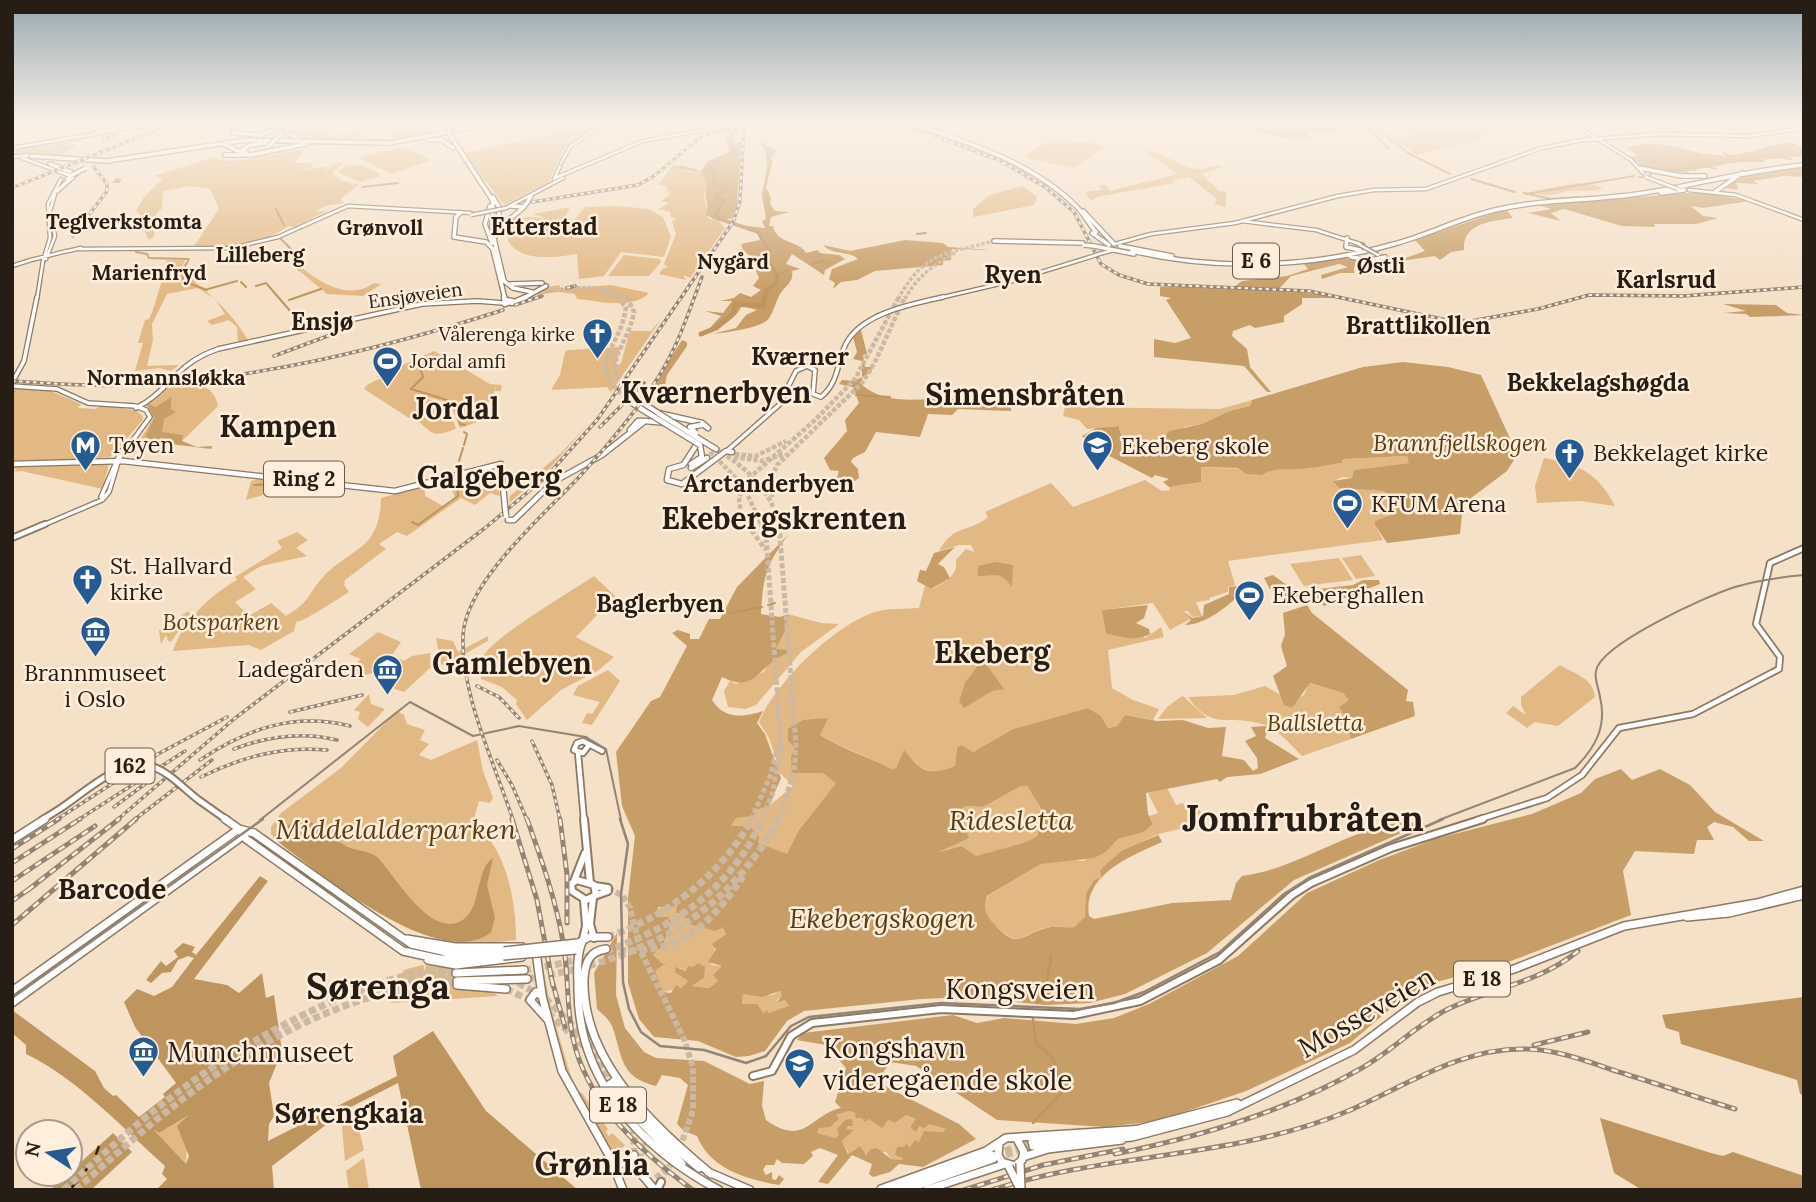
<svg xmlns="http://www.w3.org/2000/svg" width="1816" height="1202" font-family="Lora,serif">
  <rect width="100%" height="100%" fill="#f5e0c8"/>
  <path fill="#e2b985" d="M293,124H326L320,131H326L325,135L363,133L356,139L358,141L305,138L289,134Z
    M413,124H440L426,136L388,141L401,126Z
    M1503,124L1518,130L1490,131L1477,141L1417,155L1392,138L1416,134L1406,126Z
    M574,129L590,130L563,150L549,182L504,205L464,153Z
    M111,133L104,138L100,136L63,145L77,144L59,157L43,154L12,155C21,143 45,146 57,147L53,144Z
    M1051,140L1087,142L1106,146L1073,168L1026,158L1029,152Z
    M403,147L431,160L392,174L358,158Z
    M304,149L295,163H311L312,167L301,171L328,166L326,173L332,164L344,161L332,174L343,181L359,185L340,199L344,203L325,206L316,211H328L294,227L289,226C258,246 231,247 194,246L219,209L210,189L190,186L163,191L162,208L156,214L154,236L149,240L141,225V216L136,211L144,197L163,178L154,176L215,157C229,168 283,151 304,149Z
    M1143,151C1163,150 1177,166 1196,169C1205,171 1213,163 1223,167L1202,174L1219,191L1226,192V207L1214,204L1217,199L1189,177L1174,180V183L1097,197L1091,201L1085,192L1102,190L1099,185H1105L1110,191L1178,174Z
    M361,165L379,173V177L360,182L338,172L346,166Z
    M686,165L684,168L701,171L707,185L704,194L708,218L719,221L725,228L690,278L683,275L686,280L659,274L663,268H668L664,264L676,234L672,221L677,219L671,217L670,212L658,209L669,203L661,201L669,195L666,186L656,184H659L672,166Z
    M1576,183L1595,185L1603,189C1591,192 1581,190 1569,191C1559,192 1549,198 1536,194L1535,191Z
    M1023,186L1037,197L1034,205L973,217V209L990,195Z
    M617,206L648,209L663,217L671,237L664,257L621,252L604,276L579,279L577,254C557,257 521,263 508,241L510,231L525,217L546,218L532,214L570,207L565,218L574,220L585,207Z
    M624,255L660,259L661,262L649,276H608Z
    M167,260H185L181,269C207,293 229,308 248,340L238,343L237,327L229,320L212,325L207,321L225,314L215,299L198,288L167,294L152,324L153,340L147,366L179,365L171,371L159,368L135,371L143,343H138L145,320L149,319L153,310L163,277L175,274L176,269L165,268Z
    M291,264H297C318,281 347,302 374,283L381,284L363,296L327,294Z
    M559,285L561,289L611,285L649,293C632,310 600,301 577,299L575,294L559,292L535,295L547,287Z
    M662,318L611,392L607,387L551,390L560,375L565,352L568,350L620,347L615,367L621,363L630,331H651Z
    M434,351L490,384L502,385L501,391H495L496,385L492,400L479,408L474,419L477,422L460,428L450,403L415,394L448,406L456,429C432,438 433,434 416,419L417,414L409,418L364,389L367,385L383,377H376Z
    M178,385C198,385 213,383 218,406L181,442L141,438L154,417L146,405L164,389Z
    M12,388L51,391L81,404L78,408L96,409L101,405L135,410L142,415L143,420L110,457L12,463Z
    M1252,400L1250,406L1229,411L1202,424L1184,427L1162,454C1146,451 1120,445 1119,426L1087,429L1079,420L1063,416L1065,407L1220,409Z
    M588,424L551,467L509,503L510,496L561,453Z
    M1407,456L1410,463L1354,470L1352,478L1342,477L1334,481L1339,488L1383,491L1388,494L1391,515L1376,521L1375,525L1383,540L1228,561L1235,585L1228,587V592L1209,598L1210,600L1196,602L1202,616L1192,617L1188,611H1184L1190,619L1170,630L1153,603L1102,610L1145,638L1161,627L1164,637L1108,650L1112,688L1133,700L1159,709L1153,720L1125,715L1117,726L1108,728L1101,716L1088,708L1013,729L973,752L957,748L955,766C928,776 923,771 904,751L896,768L892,769C867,756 844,749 820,735L788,741L836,783L799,830L787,855L757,843L731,826L736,818L752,816L756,810L769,806L793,786L779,772L768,768L777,762L769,738L759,722C775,683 834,625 875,612C888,608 905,609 919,608L925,586L932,589C944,582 958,577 956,560L966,549L974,552L971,545H959L939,551C954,524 966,534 988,517L985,512L1051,483L1073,507L1145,480L1162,491L1170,490L1169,487L1201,482L1200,467C1252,470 1291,469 1342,463L1343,459Z
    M1544,458C1580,465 1598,473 1615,506L1580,501L1537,503L1535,486Z
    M109,463L103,489L21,471L14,472L17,469H12V465Z
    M492,470L497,472L500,496L490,493L475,505L461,498L407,536L397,532L379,544L386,549L345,580L344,585L349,592C339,598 304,622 296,622L294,631L261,650L249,645L173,651C182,622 209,596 237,580L235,577L282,548L277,541L297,532L308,540L296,548L307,556L261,566L243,577L256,589L235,602L249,616L271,603L286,616C311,601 306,596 323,577C351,547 380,551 381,498L425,486V496L443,506L455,498L451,487H473L481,481L479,473Z
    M263,478H272L277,491L246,500L251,481Z
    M1361,555L1375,576L1356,579L1342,558Z
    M1339,558L1353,580L1304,586L1290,564Z
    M594,576L615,596L576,637L614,657L599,670L561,690L527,720L516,704L517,700L502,687L481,679C481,672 480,663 483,657C490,639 573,590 594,576Z
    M194,607L187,612L191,613L171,642L168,641L166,635L161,644L159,630Z
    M788,614L821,623L839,624L801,652L756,705L745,709L728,707L724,691L730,681L736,684L764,672L785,631Z
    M378,632L401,642L392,655L404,661L412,656L430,653L431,667L404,692L384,685L389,679L381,671L365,675L362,680L339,678L361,659L349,654Z
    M488,636V641L459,657L457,663L445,666L441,664L436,638L453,641L458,652Z
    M1560,665C1575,675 1592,676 1595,697L1558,726L1535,722L1527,728L1506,713L1513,706L1526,715L1521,705V697Z
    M608,670L620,681L592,725L582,723L587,713L592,714L600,702L573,695L578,686Z
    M1309,683L1343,693L1350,700L1348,731L1351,739L1302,756C1289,743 1277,727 1258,723C1227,715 1212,731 1188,697L1234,695L1265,686L1281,695L1284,705L1304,695Z
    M369,694L371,704L385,709L368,727L358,719L360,712L354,710Z
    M1182,696L1184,697L1207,718L1158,719L1167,707Z
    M397,711L404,715L407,724L425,730L420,740L429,744L419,755L431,760L477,740L483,771L493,798L490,803L479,801L473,822C506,848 516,898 516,940C425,951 393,923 323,873C306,862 284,850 271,834V827L281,813L341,768Z
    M1021,786H1027L1042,810L1038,812V835C1027,846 993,850 976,856L962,846L936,852L957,812L966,806L983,807Z
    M1167,788L1176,805L1183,803L1186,809L1197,806L1207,823L1158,834L1121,852L1100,870L1101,878L1086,894C1085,902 1088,914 1083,921C1074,932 1064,925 1052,927C1024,929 1022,953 995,925C985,915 983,909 988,896L1041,864L1069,859L1082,861L1106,852L1118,839L1144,832L1153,824L1149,816L1158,813L1148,793Z
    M678,906L691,923L710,930L723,926L726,933L716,943L711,965L722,966L716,978L718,981L709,988L692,986L704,978L700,966L687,971L679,968L680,974L688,981L681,988L663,992L655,976V971L670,961L663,964L653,955C665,948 670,930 668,917H655L656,911L662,906Z
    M540,955L553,1016L573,1083L577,1092L582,1093L608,1129L606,1132L609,1136L612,1133L625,1145L615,1156L587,1112L581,1096L576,1094L562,1065L538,965Z
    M422,965L424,966L421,992L427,991L428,981H423L426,965L454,969L458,988L493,992L498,996L391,1003L404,970Z
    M780,991L782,995L776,1001L785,1000L789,1006L779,1012L764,1014L751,1004H742L743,994L772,995Z
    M849,1111L878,1123L888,1120L895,1123L906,1115L917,1119L910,1127L916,1131L919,1125L929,1124L947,1129L919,1142L902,1160L891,1159L886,1152L863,1154L856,1148L849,1154L842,1141L853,1130H847L852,1119L836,1138L816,1133L819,1128L836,1118L835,1115Z
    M350,1112L351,1117L356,1116L364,1150L345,1161L341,1115Z
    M189,1115L186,1164L154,1130L159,1133Z
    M364,1158L369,1190H349L346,1171Z"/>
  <path fill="#c89e68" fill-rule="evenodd" d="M1185,124H1342L1332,125L1341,131L1308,133L1311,139H1287L1255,130Z
    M735,134L734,143L741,142L737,205L732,218L719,221L706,215C710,204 703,196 707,185L701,171L708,161L729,152L726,140Z
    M760,141L776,151L770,159L773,160L766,187L771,198L770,204L775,211L789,212L771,217L769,226H773C776,244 801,241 806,253L818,250L820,253L839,255L845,259L825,270L824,275L792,254L786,264L800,269L792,271C794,282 786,285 780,294C776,301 774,311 769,318C764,328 723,333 712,334L736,328L746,315L757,310L742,306C736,318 721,327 710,333L707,331L721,316L705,311L723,313L732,301H720L734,298L740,293L751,297L761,290L753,286L759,278L756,271L759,264L743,250L741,244L760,240L759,234L740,225L765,228L762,221L766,219L762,195L767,168L766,153Z
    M1791,142L1804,148V156L1732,163L1671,174L1643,167L1630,157L1637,155L1627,148C1665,134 1696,160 1732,155C1752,153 1771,144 1791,142Z
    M1804,167V177L1783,176L1753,181L1759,184L1736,183L1738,188L1736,190L1723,187C1748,170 1774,170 1804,167Z
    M1700,192L1750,201L1703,208L1691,206L1703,216L1718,218L1696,224H1654L1655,227L1622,226L1564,209L1551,213L1561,221L1528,213L1551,209L1538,205Z
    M1506,209L1513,218C1492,221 1462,223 1464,250L1451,252L1440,260L1435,256L1394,262L1425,251L1415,240Z
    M905,240L943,243L948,247L992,250L952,249L951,260L943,261V265L875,271L857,280L841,282L833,289L835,283L829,279L832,269L858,259C848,250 833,256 823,245L850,251Z
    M1345,258L1363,260L1366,268L1354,267V273H1340L1322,279L1321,275L1348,267L1339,264L1291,276L1279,289L1343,298H1302V304L1284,316V322L1255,328L1250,325L1233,331L1232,336L1247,349L1250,367L1271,392H1267L1244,366L1154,357V339L1175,343L1191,338L1166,300L1171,298L1160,296V287L1235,286L1242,281L1287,276L1308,269L1304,264L1307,262Z
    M1723,304L1776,305L1787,313L1804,315L1750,317L1746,314L1723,313L1746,311Z
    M861,330L867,354L863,355L865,367H871L872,372L862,377L863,386C892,409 931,395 963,399L966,403C982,403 996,402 1011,408V411L958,409L952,415L928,414L920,437L876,432L865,452L853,458L851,462L858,469L859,478L839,492H833L839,471L830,470L824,458L847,431L845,420L859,403L853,387L839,384L842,380L855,381L862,377V361L853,359L857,352L853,337Z
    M682,340L687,342V346L667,375L665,385L668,386L644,401Z
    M1403,362L1448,367L1481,375L1513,445L1514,460L1507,471L1463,504L1460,534L1387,543L1375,525V521L1391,515L1388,494L1383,491L1339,488L1333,481L1352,478L1354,470L1409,463L1407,456L1343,459L1342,463C1331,464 1320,467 1309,468C1291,471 1275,466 1262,475L1246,474L1238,468L1201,467V482L1169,487L1163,482L1169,479L1155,475L1152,478L1094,448L1082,436L1096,428L1119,426C1120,445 1146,451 1161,453L1159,446L1169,431L1202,424L1229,411L1250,406L1252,400L1363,367Z
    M171,397V409L176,412L164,419L162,432L183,435L182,441L197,447L212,446L211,449L154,442L145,436L154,418L147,404L156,407Z
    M788,535C766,565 763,577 761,614L780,617L788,614L785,631L776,649L788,650L786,654C759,664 756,695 722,677L712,700C724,719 742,718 763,711L757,723L765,734L781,778L769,806L756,810L753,816L736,818L731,826H750L759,836L758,843L787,854L799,830L836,783L823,773H792L791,757L795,748L788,741V729L803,720L828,718L820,735C844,750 867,756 892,769L896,768L904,750C922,772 928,776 955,766L957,748L961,745L973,752L1013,729L1088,708L1101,716L1108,728L1117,726L1125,715L1157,721L1183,720L1208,728L1226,727L1222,756L1244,760L1253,771L1258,768L1257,758L1245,741L1256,736L1251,727L1265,726L1268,729L1265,738L1299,759L1260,774L1227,777L1220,782L1217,779L1146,793L1148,814L1162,842C1132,856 1082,874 1089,916L1094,919L1172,903L1231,900L1236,883L1242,876C1295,869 1339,835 1391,824C1401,821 1413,823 1424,823L1294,880L1207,953L1125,994L1090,1003L1045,1005L970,997L921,999L804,1011L787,1021L765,1051L749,1056L736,1057L698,1041L654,1037L639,1019L628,983V897L635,836L622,806L616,752L651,701L660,697L687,646L672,633L678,630L690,634V639H699L709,619H720L737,587ZM1021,786H1027L1042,810L1038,812V835C1027,845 993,850 976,856L962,846L938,852L969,838L958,811L966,806L983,807ZM1153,824L1158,835L1121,851L1100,870L1101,878L1094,880L1086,894L1085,917L1074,927C1066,928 1058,926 1051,927C1025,931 1019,952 996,926C986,916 983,910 987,896L1041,864L1094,858L1106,852L1118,839L1144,832ZM677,906L676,913H682L689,924L715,931L723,927L726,934L712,944L716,949L708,962L722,966L713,975L718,981L709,988L692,986L704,978L705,967L698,963L693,967L688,966L686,971L675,967V972L688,981L681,988L676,985L671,993L663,992L655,971L671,960L663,964L653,955L663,946L671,922L668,917H656L658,907ZM780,991L782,995L777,1002L785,1000L789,1006L769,1013L766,1010L764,1014L757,1004H742L743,994L762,997Z
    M955,547L938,564L944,567L950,578L931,589L917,581L920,570L926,571L934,553Z
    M996,562L1013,565L1012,587C1000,571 998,576 978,576V566Z
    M1273,575L1305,598V602L1302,604L1270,589L1264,578Z
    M1363,580H1379L1380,584L1324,606L1310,590L1353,585Z
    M1237,586L1242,593C1226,607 1207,624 1185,625L1191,620L1185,612L1192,618L1203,616L1204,605L1229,594V587Z
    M1148,605L1144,618L1136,623L1149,629L1150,634C1137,642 1120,637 1106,633L1102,610Z
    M1307,605L1312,613L1408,690L1406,701L1413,702L1415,716L1351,739L1348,731L1351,724L1339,707L1349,700L1343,693L1310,683L1292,708L1284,705L1273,676L1287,666L1281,646L1285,634L1283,613Z
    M979,664H986L1004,689L992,691L964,708L959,702L965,683Z
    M1621,769L1632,780L1660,769L1690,785L1715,812L1764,841H1749L1733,827L1714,822L1707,827L1714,840H1697L1694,854L1635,851L1623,871L1631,915L1495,967L1432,983L1402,999L1350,1043L1246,1091L1158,1121L1105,1127L997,1120L916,1066L890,1062L877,1082L959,1124L976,1139L923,1167L899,1164L890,1172L873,1177L869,1174L872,1164L852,1155L828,1184L818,1182L838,1155L820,1148L811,1152L813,1156L804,1164L782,1163L777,1159L774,1165H766L763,1170L766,1175L772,1172V1179L776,1180L779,1175L784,1179L779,1185C746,1179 710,1169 697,1136L684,1131L677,1124L688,1085L680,1078L662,1075L656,1086C618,1077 623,1055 612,1026C609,1019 602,1014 597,1009L594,973L617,933L616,995L625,1028L644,1052L656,1058L704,1061L750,1084L764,1081L762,1106L766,1120C805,1148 811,1114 841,1108L835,1102L846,1068L826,1045L797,1040L803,1033L953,1015L977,1023L1004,1018L1076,1024L1114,1018L1149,1004L1238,956L1307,893L1377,861L1435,839L1532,814L1581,793L1595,779ZM849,1111L855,1113L856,1118H862L865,1122L869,1119L882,1128L888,1120L895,1123L906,1115L916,1119L910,1127L916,1132L919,1126L924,1128L929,1124L946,1129L942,1132L924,1131L919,1142L915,1140L909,1148L907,1143L904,1147H897L895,1155L903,1158L902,1160L891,1159L877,1148L871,1149L866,1155L860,1146L848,1154L842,1141L854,1130L847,1129L848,1126H853L852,1119L845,1120L837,1129L839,1134L836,1138L817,1133L819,1128L830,1127L839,1119L836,1115Z"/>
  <path fill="#bf955f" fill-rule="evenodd" d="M296,820C320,820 327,836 346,846C357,852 372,850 380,860C396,878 429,935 459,922C483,912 474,870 493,858L487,885L495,918L491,932C441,974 316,871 276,840L273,837Z
    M260,876L268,881L194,979L227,985L239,993L262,973L266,998L274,995L282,1051L269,1083L274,1116L269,1124L268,1141L397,1076L393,1056L433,1031L486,1111L578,1190H421L398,1083L331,1117V1121L272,1166L274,1190H156L167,1179L162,1174L165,1166C125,1130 74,1076 26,1054V1045L12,1033V1010L95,1071L104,1088L113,1096L116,1095L139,1117L165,1097L163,1094L176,1083L135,1027L124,1002L137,989L154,996L172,987L194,958L188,956L178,960L171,972L162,973L151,983L146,980L161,961L166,966L178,957L174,951L183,943L195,947L192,952L196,955ZM189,1115L177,1126L189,1156L186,1164L154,1130L159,1133Z
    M1804,997V1095L1800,1094L1797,1080L1681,1044L1679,1032L1666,1028L1662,1015Z
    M1600,1118L1711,1153L1723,1156L1733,1152L1804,1176V1190H1642L1614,1173Z
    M113,1133L132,1152L91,1190H50Z"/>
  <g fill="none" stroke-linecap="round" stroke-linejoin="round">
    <path stroke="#bf955f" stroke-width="2" d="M206,124L202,126H210
      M1363,124L1389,149
      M1372,124L1408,153L1450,174
      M193,125L196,124
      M1724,153L1735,160
      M1777,155L1788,158
      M1744,156L1752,160
      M1771,156L1791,159
      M1740,161H1763
      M1703,165L1716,169
      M680,167L696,170
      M1687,168L1696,170
      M1676,169L1688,173
      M703,171L713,172
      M1664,171L1793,152
      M1639,177H1649L1651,173
      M116,179L120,180L114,182H119
      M1471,179L1515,192
      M362,187L398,183
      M1524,193L1551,199L1579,197
      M1526,194L1634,176
      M1577,203L1625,201
      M276,209L284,225
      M1682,209L1685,210
      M917,234L926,233
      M281,239L300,258L298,261
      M138,250L136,252L147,254L149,258L189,259
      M293,264L299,270
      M813,264L821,261L830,263
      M183,269L188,261
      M183,270V280
      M782,273L790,268
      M777,275L780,274
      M183,281L207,290
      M241,282L246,287
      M256,286L266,283L304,327
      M208,289L237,281
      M289,300L321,289
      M420,368L423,377L411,389L447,400
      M856,395L890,397
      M453,403L460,424L465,425
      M464,432L467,434L464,445
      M459,461L463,448
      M254,485L275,484
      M412,522L418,525L458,496L457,484
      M768,605L775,603
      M730,613L762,607"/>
    <path stroke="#bf955f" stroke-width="2.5" d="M1037,1003L1044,997L1051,957
      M1033,1019L1036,1043L1053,1059L1063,1091L1033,1123"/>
    <path stroke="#bf955f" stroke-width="3.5" d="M736,131L740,124
      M733,133L727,137L735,152L707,165L714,170V182L727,189L715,195L716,199H725L714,217L758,232L769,251L768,260L777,275V283L766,290L764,299"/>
    <path stroke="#bf955f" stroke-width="5" d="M701,334L716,328L734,313L735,304L763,306L765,297"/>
    <path stroke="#37250c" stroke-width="2.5" stroke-dasharray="12 10" stroke-linecap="butt" d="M70,1190L94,1160L99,1146"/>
    <path stroke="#ccb9a4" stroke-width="6" stroke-dasharray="6 2.5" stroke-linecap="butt" d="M608,888L623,896L630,908L641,952L684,1039L693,1067V1110L680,1148
      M656,1178L667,1168
      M661,1182L674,1158"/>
    <path stroke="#ccb9a4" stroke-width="3.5" stroke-dasharray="3.5 2" stroke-linecap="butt" d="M78,136L95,131
      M12,151L69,139
      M48,165L43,160L44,155L60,144
      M1096,232L1114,243
      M601,291L619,299
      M533,292C566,290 600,280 630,299
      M898,299C924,252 945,254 994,241
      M905,299C917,276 935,264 957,252"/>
    <path stroke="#ccb9a4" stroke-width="4.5" stroke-dasharray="4.5 2" stroke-linecap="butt" d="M617,297L626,307C620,353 582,361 629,401
      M627,297L634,312C627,351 596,362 634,397
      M716,449C746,468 772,489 779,526
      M710,452L743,485L762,526
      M735,454L756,456L786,441
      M734,457L762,461L785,454
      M772,497L771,480L777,465L862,383L874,364L905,297
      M748,526L741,516L739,497L748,479L814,421L855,379L899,297"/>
    <path stroke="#ccb9a4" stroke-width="5" stroke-dasharray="5 2.5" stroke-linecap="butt" d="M747,524L766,550
      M761,524L766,534L781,748L772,795L761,820
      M751,820L771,774L779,741
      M778,820L794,772L796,746L779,524"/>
    <path stroke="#ccb9a4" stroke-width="7" stroke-dasharray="7 3.5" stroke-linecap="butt" d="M608,937C670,914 719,877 752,819
      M619,950C680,955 711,924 743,876
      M524,970C621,956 721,915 762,819
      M500,972L546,999L583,1036
      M527,979C640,960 721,922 779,819
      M506,989L532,1001
      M356,994L456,973
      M548,1013L587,1049
      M589,1044L614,1081
      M596,1063L610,1084
      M634,1127V1155
      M995,1154L1032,1142
      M996,1158L1033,1146
      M639,1160L647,1126
      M64,1190C150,1110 216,1055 324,1005C375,982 427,965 484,969
      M76,1190C166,1108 259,1029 378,995C404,988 431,986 457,981"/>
    <defs>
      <path id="secondary-far3" d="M1574,124L1631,160L1643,173
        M123,129L152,124
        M12,148L118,130
        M12,157L28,155L26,157
        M22,158L71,176L67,179
        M561,163L570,147L597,128
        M555,178L643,141L737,124
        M554,179L560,166
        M1689,190L1736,195L1804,220
        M506,208L563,178
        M1242,221L1316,230L1363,245
        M1115,244L1151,234L1235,223L1338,196L1374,190L1426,189L1542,148L1582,140L1660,134L1749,136L1804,128
        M79,249L232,248L278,237L348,206L471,213
        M68,251L81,248
        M1099,254L1114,250
        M1382,257L1395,265
        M46,259L55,236L50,211L55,194
        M31,260L67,251
        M12,266L31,260
        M37,299L43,261L50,238L48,204L61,179
        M935,299L1012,281L1090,257"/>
      <path id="secondary-far2" d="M815,370L813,394L821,397C837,384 837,367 844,348C857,314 911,304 943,297
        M12,383L24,361L37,297
        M12,386L57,389L88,403L135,406L146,410L150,417L119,459L109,492L102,500L41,526
        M136,408C170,391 174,364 218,349L422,304L477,301L504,303
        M728,450L779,405L796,371L807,366L815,370
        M101,497L121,451"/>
      <path id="secondary-far1" d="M12,538L45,524
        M589,745L583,753L574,750L577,743L583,741L602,751
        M578,753L584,820
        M1477,820L1547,798L1582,775L1619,728L1693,714L1779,669L1780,657L1756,624L1770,563L1804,548"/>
      <path id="secondary" d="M584,819L590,883
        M577,880L594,885L596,895L586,900L572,891L571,884Z
        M574,881L585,853
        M595,886L608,888
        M597,895L608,891
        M593,898L590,924L594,938
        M583,939L586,926L584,900
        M753,1076L772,1071L791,1036L812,1023L941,1009L1074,1015L1140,1001L1219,960L1292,895L1311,883L1391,848L1483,819
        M657,1190L661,1182"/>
      <path id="primary" d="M645,421L668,423L693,439
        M12,464L123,461L395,491L501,464
        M501,464L505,507
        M508,520H514L553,482L602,455L645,421H638L630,430"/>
      <path id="trunk-far3" d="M914,124C970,143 1033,163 1076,206C1084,214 1089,224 1096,232
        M290,125L287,133L299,138
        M97,132L128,124
        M233,133L261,135
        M450,135L493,201L492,230L504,281L513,288L532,292
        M259,136L288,124
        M428,140H442L453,148
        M224,144L242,153
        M246,152L242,150L250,145L266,143
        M225,155H251L305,144
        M31,156L107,161L246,140L390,143L491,124
        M50,164L76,174L57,191
        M1639,168L1681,176H1705
        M1715,192L1742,173
        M1661,193L1684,190
        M493,197L499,207V224L495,226L500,227
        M490,206L485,224L492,243
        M511,206L524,207
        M1083,211L1114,244
        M460,213L456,217L454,237L486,242L493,249
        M1092,233L1109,245
        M496,236C503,219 523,214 531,196
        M1347,238L1346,247L1360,250
        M994,241L1083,243
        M1094,246L1134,254
        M1120,246L1172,256
        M493,250L505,299
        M1132,251C1217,271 1310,268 1394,244C1428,235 1460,218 1495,210C1541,199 1590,201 1637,194C1693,186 1747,170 1804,165
        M1351,257L1370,260L1385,257
        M510,284L542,283
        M522,299L546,286"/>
      <path id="trunk-far2" d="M504,297L505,301
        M506,300L512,301L505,304Z
        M512,303L526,297
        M634,397L658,413L702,423L708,428
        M629,401L643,410
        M706,443L716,449
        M684,464L699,441
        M691,464L702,457L700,445
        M683,465L669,469L667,480L682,484L726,451L732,452
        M691,468L707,458"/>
      <path id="trunk-far1" d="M200,801L227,820
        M42,820L61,808"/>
      <path id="trunk" d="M225,819L239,829L254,833L411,944L451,953L504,951
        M239,829L246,839L403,951L440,959L503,956
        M12,840L45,819
        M1687,917L1729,913L1804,895
        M407,939L455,947H522
        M580,942L589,937H608
        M582,942C576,957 578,974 578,990C578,1081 642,1149 719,1190
        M606,949C589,951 585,963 584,979C582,1062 653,1125 711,1174
        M536,952L542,995
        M428,960L456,965L522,957
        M456,973L524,970
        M457,981L527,979
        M457,985L506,989
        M12,991L239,829
        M542,996L562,1071L610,1157L623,1190
        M542,996L536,992L530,1000L548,1020
        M12,1003L244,835
        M614,1081L652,1129L699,1168
        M610,1084L637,1118L682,1164
        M1032,1142L1139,1129L1237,1103
        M999,1144L998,1155L1002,1162L1015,1166L1022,1160L1024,1152L1017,1139
        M1033,1146L1132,1137L1227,1112L1354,1050L1418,1002L1438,992L1514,969L1624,926L1757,903L1804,890
        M1023,1157L1048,1149L1122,1140
        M611,1158L637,1169L655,1190
        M627,1165L634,1155
        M708,1172L750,1190
        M881,1189L986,1151L1006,1138L1130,1130
        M888,1189L992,1155
        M905,1190L993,1159
        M926,1190L1005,1164"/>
    </defs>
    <use href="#secondary-far3" stroke="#8b7963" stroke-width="5"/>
    <use href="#secondary-far2" stroke="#8b7963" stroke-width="6"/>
    <use href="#secondary-far1" stroke="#8b7963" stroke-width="8"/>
    <use href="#secondary" stroke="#8b7963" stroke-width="10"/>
    <use href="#primary" stroke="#8b7963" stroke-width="7"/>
    <use href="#trunk-far3" stroke="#8b7963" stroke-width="6"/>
    <use href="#trunk-far2" stroke="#8b7963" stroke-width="7"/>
    <use href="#trunk-far1" stroke="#8b7963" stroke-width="9"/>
    <use href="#trunk" stroke="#8b7963" stroke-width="10"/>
    <use href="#secondary-far3" stroke="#fff" stroke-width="2.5"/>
    <use href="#secondary-far2" stroke="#fff" stroke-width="3.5"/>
    <use href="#secondary-far1" stroke="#fff" stroke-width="4.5"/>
    <use href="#secondary" stroke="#fff" stroke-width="6"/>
    <use href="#primary" stroke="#fff" stroke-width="4.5"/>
    <use href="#trunk-far3" stroke="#fff" stroke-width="3.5"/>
    <use href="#trunk-far2" stroke="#fff" stroke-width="4.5"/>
    <use href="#trunk-far1" stroke="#fff" stroke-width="5"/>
    <use href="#trunk" stroke="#fff" stroke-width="7"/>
    <path stroke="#938474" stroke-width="2" d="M260,820L410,702L473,736L519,726L586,737L606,749L621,820
      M1439,820L1575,768C1596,747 1607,726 1600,697C1599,689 1594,679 1596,671C1600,644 1709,595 1735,587C1758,580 1781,577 1804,575"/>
    <path stroke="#938474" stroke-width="2.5" d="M620,819L628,844L621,894L623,982L629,1009L641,1032L660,1046L704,1050L746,1063L766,1056L791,1026L809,1017L941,1003L1080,1009L1114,1003L1144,992L1220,952L1284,894L1309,878L1443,819
      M12,998L263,819"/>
    <defs>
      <path id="rail-far1" d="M905,124L1001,161L1045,187L1074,212L1101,264L1119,275L1148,284L1309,291L1442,319L1471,321L1538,309L1589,295L1683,296L1804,287
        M104,141L117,132
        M12,188L171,124
        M532,202L638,185L654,176L703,135L759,124
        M73,236L107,191V184L94,167
        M567,288L575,286
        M515,305L542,296
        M274,356L333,334
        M12,381C51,383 90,387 129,385C256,380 382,349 503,310
        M600,427L644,383
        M477,686L499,697L519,718
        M290,712L362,695
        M532,741L552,785L560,820
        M234,749C268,736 301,731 337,740
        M200,760C246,729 294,712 350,726
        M497,760L512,785L527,820
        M201,777C242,757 281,746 327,750
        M114,807L145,784
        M56,820L158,754L227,717
        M78,820L185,751
        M117,820L234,719L485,528L546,477L597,420L733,222L740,201L744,124
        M134,820L212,760
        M513,820C495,764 461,696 463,636C465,582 546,513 581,475C606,447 630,419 651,388C676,353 687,316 702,277"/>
      <path id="rail" d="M512,819L537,900L553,986
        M527,819C541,858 556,900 563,942C569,974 566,1006 573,1038C586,1102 642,1153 693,1190
        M560,819L567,875V923
        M12,849L59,819
        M12,863L80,819
        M12,881L95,826
        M28,890L119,819
        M12,901L35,885
        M12,925L136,819
        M551,977L565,1027
        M1534,1045L1588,1032
        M1115,1154C1199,1137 1285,1112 1360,1069C1391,1052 1416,1025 1448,1009C1492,988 1539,983 1578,951
        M964,1190L1043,1165L1123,1149
        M992,1190C1108,1152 1235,1159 1348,1111C1406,1086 1461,1047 1527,1049C1559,1050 1589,1062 1619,1072C1658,1084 1696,1097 1735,1109"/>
    </defs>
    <use href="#rail-far1" stroke="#938474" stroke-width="3.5"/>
    <use href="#rail" stroke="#938474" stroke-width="5"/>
    <use href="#rail-far1" stroke="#ffeedb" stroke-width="2" stroke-dasharray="3.5" stroke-linecap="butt"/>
    <use href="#rail" stroke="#ffeedb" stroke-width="2.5" stroke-dasharray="7" stroke-linecap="butt"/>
    <defs>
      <path id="secondary-bridge" d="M118,130L123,129
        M1646,177L1678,189
        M471,215L506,208
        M1360,245L1378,255
        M1090,257L1099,254"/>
      <path id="primary-bridge" d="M505,507L506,516"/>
      <path id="trunk-bridge-far3" d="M449,129L450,135
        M269,146L280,135
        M72,175L86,168
        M1084,245L1094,246"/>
      <path id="trunk-bridge-far2" d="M643,410L700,445
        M658,413L706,443
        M696,433L690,427L701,425"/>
      <path id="trunk-bridge-far1" d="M61,808C84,793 120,758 150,766C169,771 185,790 200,801"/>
      <path id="trunk-bridge" d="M504,951L577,943
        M503,956L576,950
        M1020,1163L1021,1190
        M1009,1167L1020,1189"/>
    </defs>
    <use href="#secondary-bridge" stroke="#8b7963" stroke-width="5" stroke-linecap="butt"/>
    <use href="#primary-bridge" stroke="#8b7963" stroke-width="7" stroke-linecap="butt"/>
    <use href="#trunk-bridge-far3" stroke="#8b7963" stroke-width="6" stroke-linecap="butt"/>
    <use href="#trunk-bridge-far2" stroke="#8b7963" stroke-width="7" stroke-linecap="butt"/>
    <use href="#trunk-bridge-far1" stroke="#8b7963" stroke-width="9" stroke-linecap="butt"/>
    <use href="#trunk-bridge" stroke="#8b7963" stroke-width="10" stroke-linecap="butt"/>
    <use href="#secondary-bridge" stroke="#fff" stroke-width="2.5"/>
    <use href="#primary-bridge" stroke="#fff" stroke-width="4.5"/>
    <use href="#trunk-bridge-far3" stroke="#fff" stroke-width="3.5"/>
    <use href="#trunk-bridge-far2" stroke="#fff" stroke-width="4.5"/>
    <use href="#trunk-bridge-far1" stroke="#fff" stroke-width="5"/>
    <use href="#trunk-bridge" stroke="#fff" stroke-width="7"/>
  </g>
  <linearGradient id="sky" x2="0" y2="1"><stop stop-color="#97a8b1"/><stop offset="0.42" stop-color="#faf1e6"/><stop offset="1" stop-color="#faf1e6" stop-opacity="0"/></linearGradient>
  <rect width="1816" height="292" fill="url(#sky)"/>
  <defs>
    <symbol id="church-pin" viewBox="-11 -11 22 30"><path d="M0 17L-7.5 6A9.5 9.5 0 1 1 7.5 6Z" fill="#255a93" stroke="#ffeedb"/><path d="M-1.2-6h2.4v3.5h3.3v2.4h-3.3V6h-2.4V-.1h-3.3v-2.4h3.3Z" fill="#fff"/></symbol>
    <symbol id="stadium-pin" viewBox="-11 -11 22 30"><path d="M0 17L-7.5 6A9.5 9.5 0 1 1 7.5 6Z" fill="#255a93" stroke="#ffeedb"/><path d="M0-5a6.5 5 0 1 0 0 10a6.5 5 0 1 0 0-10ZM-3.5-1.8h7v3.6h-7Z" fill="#fff"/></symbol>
    <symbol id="metro-pin" viewBox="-11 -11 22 30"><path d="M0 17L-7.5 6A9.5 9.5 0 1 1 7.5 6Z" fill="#255a93" stroke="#ffeedb"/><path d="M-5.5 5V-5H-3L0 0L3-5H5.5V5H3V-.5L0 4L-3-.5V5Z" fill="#fff"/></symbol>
    <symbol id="school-pin" viewBox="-11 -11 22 30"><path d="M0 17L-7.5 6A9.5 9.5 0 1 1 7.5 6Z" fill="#255a93" stroke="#ffeedb"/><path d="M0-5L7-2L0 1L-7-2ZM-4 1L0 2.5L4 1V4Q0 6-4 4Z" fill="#fff"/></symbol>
    <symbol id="museum-pin" viewBox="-11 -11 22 30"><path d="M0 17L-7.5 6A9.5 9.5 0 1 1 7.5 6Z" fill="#255a93" stroke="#ffeedb"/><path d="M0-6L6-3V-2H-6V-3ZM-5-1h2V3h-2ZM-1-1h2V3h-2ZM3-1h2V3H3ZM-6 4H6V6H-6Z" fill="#fff"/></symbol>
  </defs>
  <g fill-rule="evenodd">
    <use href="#church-pin" x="580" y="316" width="35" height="47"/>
    <use href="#stadium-pin" x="370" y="344" width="35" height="47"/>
    <use href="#metro-pin" x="68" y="428" width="35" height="47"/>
    <use href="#school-pin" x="1080" y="428" width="35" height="47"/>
    <use href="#church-pin" x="1552" y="436" width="35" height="47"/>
    <use href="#stadium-pin" x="1330" y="486" width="35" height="47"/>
    <use href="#church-pin" x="70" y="562" width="35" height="47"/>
    <use href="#stadium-pin" x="1232" y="578" width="35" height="47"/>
    <use href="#museum-pin" x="78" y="614" width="35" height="47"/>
    <use href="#museum-pin" x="370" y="652" width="35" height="47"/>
    <use href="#museum-pin" x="126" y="1034" width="35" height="47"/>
    <use href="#school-pin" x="782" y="1046" width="35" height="47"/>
  </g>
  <g text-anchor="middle" stroke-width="5" stroke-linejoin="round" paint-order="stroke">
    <g font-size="19" fill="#261e15" stroke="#ffeedb">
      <text transform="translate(415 295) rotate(-8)" y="7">Ensjøveien</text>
    </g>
    <g font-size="19" fill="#261e15" stroke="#ffeedb" text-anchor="end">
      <text x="575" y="341">Vålerenga kirke</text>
      <text x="410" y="368" text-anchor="start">Jordal amfi</text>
    </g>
    <g font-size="21" font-weight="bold" fill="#261e15" stroke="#ffeedb">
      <text x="124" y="229">Teglverkstomta</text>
      <text x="380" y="235">Grønvoll</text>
      <text x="260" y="262">Lilleberg</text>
      <text x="733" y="269">Nygård</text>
      <text x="1381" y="273">Østli</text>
      <text x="149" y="280">Marienfryd</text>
      <text x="166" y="385">Normannsløkka</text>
    </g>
    <g fill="#ffeedb" stroke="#675c50" stroke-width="2">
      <rect x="1233" y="243.5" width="46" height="35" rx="5"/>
      <rect x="264" y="461.5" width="80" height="35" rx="5"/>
      <rect x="105.5" y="748.5" width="49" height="35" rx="5"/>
      <rect x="1454" y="961.5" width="56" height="35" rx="5"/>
      <rect x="590" y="1087.5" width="56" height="35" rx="5"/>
    </g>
    <g font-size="21" font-weight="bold" fill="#261e15">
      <text x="1256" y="268">E 6</text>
      <text x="304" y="486">Ring 2</text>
      <text x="130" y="773">162</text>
      <text x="1482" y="986">E 18</text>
      <text x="618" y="1112">E 18</text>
    </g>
    <g font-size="23" font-style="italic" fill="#5a3d12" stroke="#ffeedb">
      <text x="1460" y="451">Brannfjellskogen</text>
      <text x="221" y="630">Botsparken</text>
      <text x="1315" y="731">Ballsletta</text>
    </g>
    <g font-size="23" fill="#261e15" stroke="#ffeedb" text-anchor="start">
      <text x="109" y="453">Tøyen</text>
      <text x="1121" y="454">Ekeberg skole</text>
      <text x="1593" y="461">Bekkelaget kirke</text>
      <text x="1371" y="512">KFUM Arena</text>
      <text x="110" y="574">St. Hallvard<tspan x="110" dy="26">kirke</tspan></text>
      <text x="1272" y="603">Ekeberghallen</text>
      <text x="364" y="677" text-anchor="end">Ladegården</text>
      <text x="95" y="681" text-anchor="middle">Brannmuseet<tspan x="95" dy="26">i Oslo</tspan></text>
    </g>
    <g font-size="24" font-weight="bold" fill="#261e15" stroke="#ffeedb">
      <text x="544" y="235">Etterstad</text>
      <text x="1013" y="283">Ryen</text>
      <text x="1666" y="288">Karlsrud</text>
      <text x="322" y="330">Ensjø</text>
      <text x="1418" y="334">Brattlikollen</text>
      <text x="800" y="365">Kværner</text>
      <text x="1598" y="391">Bekkelagshøgda</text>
    </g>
    <g font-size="24" font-weight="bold" fill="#261e15" stroke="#ffeedb">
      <text x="769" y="492">Arctanderbyen</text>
      <text x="660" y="612">Baglerbyen</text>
    </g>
    <g font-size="28" font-style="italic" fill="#5a3d12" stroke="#ffeedb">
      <text x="1011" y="830">Ridesletta</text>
      <text x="396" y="839">Middelalderparken</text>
      <text x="882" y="928">Ekebergskogen</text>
    </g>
    <g font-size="28" font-weight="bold" fill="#261e15" stroke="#ffeedb">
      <text x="112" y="899">Barcode</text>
      <text x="349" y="1123">Sørengkaia</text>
    </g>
    <g font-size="28" fill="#261e15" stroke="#ffeedb">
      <text x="1020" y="999">Kongsveien</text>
      <text transform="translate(1366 1012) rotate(-30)" y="10">Mosseveien</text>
    </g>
    <g font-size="28" fill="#261e15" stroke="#ffeedb" text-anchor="start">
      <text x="823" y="1058">Kongshavn<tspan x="823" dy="32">videregående skole</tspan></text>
      <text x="167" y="1062">Munchmuseet</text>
    </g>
    <g font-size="30" font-weight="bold" fill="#261e15" stroke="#ffeedb">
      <text x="716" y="403">Kværnerbyen</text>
      <text x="1025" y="405">Simensbråten</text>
      <text x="456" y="419">Jordal</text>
      <text x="278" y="437">Kampen</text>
      <text x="489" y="488">Galgeberg</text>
      <text x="784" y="529">Ekebergskrenten</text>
      <text x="992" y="663">Ekeberg</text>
      <text x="512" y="674">Gamlebyen</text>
    </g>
    <g font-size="32" font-weight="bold" fill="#261e15" stroke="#ffeedb">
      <text x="592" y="1175">Grønlia</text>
    </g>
    <g font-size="37" font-weight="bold" fill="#261e15" stroke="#ffeedb">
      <text x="1303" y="831">Jomfrubråten</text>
      <text x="378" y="999">Sørenga</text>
    </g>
  </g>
  <rect width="1816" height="1202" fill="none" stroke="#261e15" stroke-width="28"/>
  <g transform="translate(49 1153) rotate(282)"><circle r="33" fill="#ffeedb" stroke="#a89b8c" stroke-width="2"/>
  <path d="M0-5L12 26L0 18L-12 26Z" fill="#255a93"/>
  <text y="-10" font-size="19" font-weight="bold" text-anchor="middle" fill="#261e15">N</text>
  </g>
</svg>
